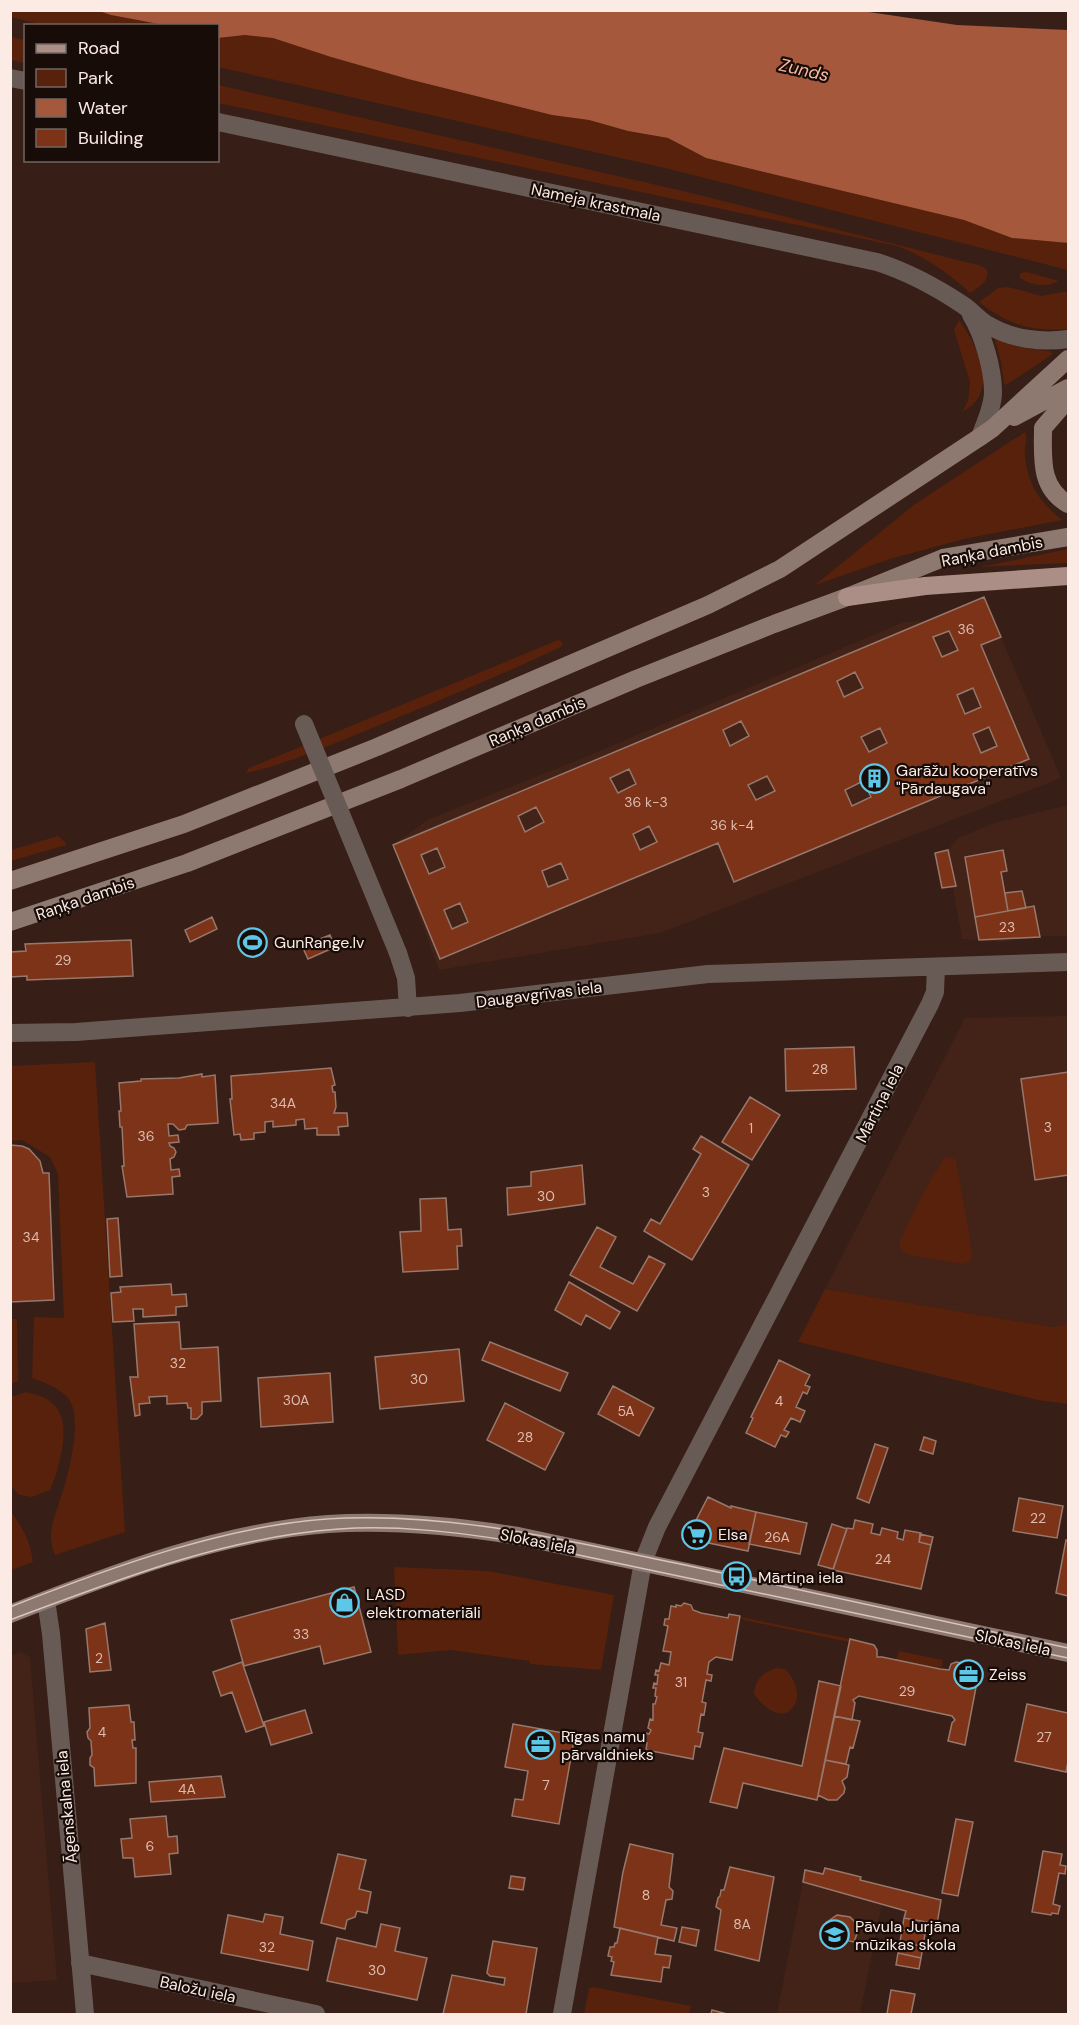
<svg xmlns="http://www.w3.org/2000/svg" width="1079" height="2025" font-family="'DM Sans',sans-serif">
  <rect width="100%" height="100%" fill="#371e16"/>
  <path fill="#432318" d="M984,597L1061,778L660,933L439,970L393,845L429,819L571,763L904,622L927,621Z
    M1068,805V936H1040L1003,942L962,939L953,887L942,888L935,853L948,850L958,838L994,823Z
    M1068,1016V1324L1053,1327L825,1289L965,1018Z
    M20,1652L30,1657L57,1980L11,1983L10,1656Z
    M803,1882L882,1904L860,2014H777Z"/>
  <path fill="#57210c" d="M11,11H99L111,15L164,25L46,26L11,17Z
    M245,35L273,38L331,57L408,79L552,115L589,120L628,131L668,138L706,158L964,220L1012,238L1068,243V270L669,169L218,67V38Z
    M11,37L25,40V63L11,60Z
    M218,85L683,191L982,266L987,270C990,282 978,287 970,293C948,272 925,257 897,246L218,103Z
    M1027,272L1059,281C1046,288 1031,286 1019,277L1021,273Z
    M1008,287L1042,296L1068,291V329C1031,332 1009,325 979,302L998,288Z
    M959,320C978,347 1001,391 962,412L968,401L970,382L954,330Z
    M997,338L1030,349L1050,351L1053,354L1006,385L1004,384L1001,362L995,340Z
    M1025,432C1028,439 1024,447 1025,455C1027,484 1040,502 1062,520L964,539L890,559L815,585L915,504Z
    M1068,549V563L980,567Z
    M558,640L563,643L561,647C502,675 441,700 380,725C337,742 292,763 246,773L249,768Z
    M58,836L65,842L66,845L11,861V850Z
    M95,1062L125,1532L55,1555C46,1533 54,1519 61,1497C68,1475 84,1418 68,1398C59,1388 44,1382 32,1378L34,1317L64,1318L58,1174L50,1157L22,1140L11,1141L10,1066Z
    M951,1157L956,1160L972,1251L971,1260L964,1264L909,1255L902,1250L899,1244C912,1214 926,1186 944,1159Z
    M825,1289L1053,1327L1068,1324V1404L1038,1400L798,1342Z
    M11,1319H17L18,1381L11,1384Z
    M26,1392C61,1399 67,1417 62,1450C59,1464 56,1477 50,1490L32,1497L19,1495L11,1486V1397Z
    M10,1510C23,1529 30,1539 33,1562L11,1570Z
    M394,1567L488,1571L614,1595L601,1670L530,1664V1661L450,1650L398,1655Z
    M740,1617L850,1639L849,1642L744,1620Z
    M899,1651L943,1660L941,1668L896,1660Z
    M776,1668L785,1669C796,1679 804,1701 789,1711C777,1720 759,1703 754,1693C755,1680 763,1672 776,1668Z
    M593,1987L691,2006L689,2014H584L589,1988Z"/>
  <path fill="#a5583c" d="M862,11L957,25L1068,30V243L1012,238L964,220L706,158L668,138L628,131L589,120L552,115L408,79L331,57L273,38L245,35L218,38V26L164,25L111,15L99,11Z"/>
  <path fill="#7d3317" stroke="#97786d" stroke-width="1.5" fill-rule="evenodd" d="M984,597L1001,637L981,645L1029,759L734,882L718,843L440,959L393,845ZM949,631L958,650L942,657L933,637ZM855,672L863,688L844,697L837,681ZM973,688L981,707L965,714L957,695ZM741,721L749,736L730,746L723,730ZM989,727L997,746L981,753L973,734ZM880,728L887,743L869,752L861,737ZM629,769L636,784L618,793L610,778ZM767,776L775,791L756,800L748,785ZM863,781L871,797L852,806L845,790ZM536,807L544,822L525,832L518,816ZM649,826L657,842L640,850L633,834ZM437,848L445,867L429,874L421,855ZM561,863L568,879L548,887L542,871ZM460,903L468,922L452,929L444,910Z
    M948,850L956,886L942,888L935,853Z
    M1003,850L1007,871L1001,872L1008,911L975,917L965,857Z
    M1022,891L1026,908L1008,911L1005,893Z
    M1034,906L1040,937L979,940L975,917Z
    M212,917L217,929L190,942L185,930Z
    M330,935L335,947L308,959L302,946Z
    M131,940L133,976L27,980V976L10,977V952L26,951L25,944Z
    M854,1047L856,1089L786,1091L785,1049Z
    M331,1068L335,1085L332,1086L333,1092H335L336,1107L334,1113H347L348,1126L338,1127L339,1135H317V1128L305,1129L304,1119L296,1120V1125L273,1127V1121L265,1122V1132L254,1133V1139L241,1140L240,1134L234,1135L230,1099H232L231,1076Z
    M1068,1072V1175L1035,1180L1021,1079Z
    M202,1074V1077L215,1075L218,1123L187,1125L185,1129L179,1130L173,1124H168L169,1136L178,1135L179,1142L169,1143L170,1146L174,1148L176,1152L174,1157L170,1159L171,1170L179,1169L180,1176L172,1177L173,1194L127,1197L122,1166H124L122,1127H120L119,1111H121L119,1083L141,1081V1079L179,1078Z
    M750,1097L780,1115L752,1160L722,1142Z
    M701,1136L749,1165L692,1260L644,1231L651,1219L660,1224L701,1154L693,1149Z
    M10,1145L22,1146L29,1149L40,1161L43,1173H49L54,1300L10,1302Z
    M582,1165L585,1204L508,1215L507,1188L531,1186V1172Z
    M446,1198L448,1230L461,1229L462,1246H457L458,1269L403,1272L400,1232L421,1231L420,1199Z
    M118,1218L122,1276L110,1277L107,1219Z
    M597,1227L616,1237L600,1267L633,1284L649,1256L665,1264L637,1311L570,1275Z
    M569,1282L620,1312L610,1329L586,1315L581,1325L555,1310Z
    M171,1284L172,1295L186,1294L187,1306L176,1307V1315L143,1317V1309H133L134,1321L113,1322L111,1293L121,1292L120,1287Z
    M179,1322L181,1349L218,1347L221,1401L202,1402V1414L197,1419H191V1408H188L187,1403L167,1404V1396L149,1397L150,1403L139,1404L140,1415L135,1416L130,1377H138L134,1324Z
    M490,1342L568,1373L560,1391L482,1360Z
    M459,1349L464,1401L380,1409L375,1357Z
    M779,1360L810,1375L805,1385L810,1387L807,1394L803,1392L796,1407L805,1411L800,1422L791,1418L784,1430L789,1432L786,1437L781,1435L775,1447L746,1433L753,1418L751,1417Z
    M330,1373L333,1422L261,1427L258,1378Z
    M613,1386L654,1408L639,1436L598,1414Z
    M505,1403L564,1433L545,1470L487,1440Z
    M924,1437L936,1441L933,1454L920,1450Z
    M875,1444L888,1448L869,1503L857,1498Z
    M708,1497L731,1508V1506L756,1512L748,1551L694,1540L690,1532Z
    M1019,1498L1063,1506L1057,1538L1013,1531Z
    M756,1512L807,1523L800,1554L749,1544Z
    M855,1520L873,1524L871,1533L880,1535L882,1528L898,1532L897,1538L903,1540L905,1530L921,1533L919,1542L931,1545L921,1589L833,1570L847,1528L853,1529Z
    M832,1524L847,1529L833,1569L818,1565Z
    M920,1534L933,1537L931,1545L919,1542Z
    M1066,1540L1068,1541V1596L1056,1593Z
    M354,1587L371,1652L324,1664L320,1646L244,1666L231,1620Z
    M684,1603L691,1605L693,1610L701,1613L728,1618L729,1614L740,1616L732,1660L716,1657L709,1662L707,1674L712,1675L711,1681L706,1680L702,1702L706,1703L704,1715L701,1714L698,1732L703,1733L700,1747L695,1746L693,1759L646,1750L647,1743L645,1742L646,1733L649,1734L651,1730L648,1728L650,1719L653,1720V1704H655L657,1697L655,1696L656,1688H653L654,1683L657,1684L658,1675H655L656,1670L659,1671L661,1663L669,1665L671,1652L663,1651L668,1626L664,1625L665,1619H669L671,1606L676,1607V1605L681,1606Z
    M105,1623L111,1670L90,1672L86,1629Z
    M850,1639L874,1645L877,1650V1657H882L940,1669L949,1670L951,1664L956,1662L980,1666L965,1745L948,1741L952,1723L955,1720L952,1716L859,1696L853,1700L855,1703L852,1720L834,1716Z
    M242,1662L264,1726L246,1732L232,1692L221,1696L213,1672Z
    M819,1681L841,1686L817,1800L743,1783L737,1808L710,1802L724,1748L802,1766Z
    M1027,1704L1068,1713V1762L1066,1772L1015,1761Z
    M129,1705L131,1722H134L135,1740H132L133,1748H136V1783L95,1786L94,1768L90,1765V1758L92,1755L91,1741L88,1738L87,1732L90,1728L89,1708Z
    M305,1710L312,1733L271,1745L264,1722Z
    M834,1716L860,1721L853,1748L850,1747L846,1764L825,1760Z
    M513,1724L575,1735L559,1824L512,1816L515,1799L523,1800L528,1771L505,1767Z
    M825,1760L849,1765L847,1777L842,1781L845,1788L844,1793L837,1800H828L818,1795Z
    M221,1776L225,1797L151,1802L149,1782Z
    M166,1816L168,1837L177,1836L178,1853L169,1854L171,1874L135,1877L133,1858H123L121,1839L132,1838L130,1819Z
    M956,1819L973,1822L958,1896L942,1893Z
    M630,1844L673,1854L669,1887L673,1891L672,1899L666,1900L661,1925L677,1928L674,1941L614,1927L623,1872Z
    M1043,1851L1062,1854L1060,1865L1066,1866L1065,1874L1059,1873L1053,1904L1060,1906L1058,1914L1052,1913L1051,1915L1032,1912Z
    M338,1854L366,1860L359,1889L371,1892L367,1913L357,1911L355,1917L347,1920L345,1929L321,1923Z
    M730,1867L774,1877L759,1961L715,1950L721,1910L716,1907L718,1898L720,1896L721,1890H724Z
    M825,1868L861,1877L860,1880L941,1900L937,1924L904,1918L906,1911L803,1882L805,1870L823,1874Z
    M511,1876L525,1878L523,1890L509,1888Z
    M265,1914L283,1917L280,1934L313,1941L308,1970L221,1953L228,1915L263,1922Z
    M837,1915L850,1917L854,1921L858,1931L854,1942L825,1936L824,1928L827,1922Z
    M904,1918L927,1922L925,1934L902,1930Z
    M381,1924L400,1928L395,1951L427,1958L417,2000L327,1981L337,1938L376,1947Z
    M682,1927L699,1930L696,1946L679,1942Z
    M620,1928L658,1937L655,1954L671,1956L669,1968L663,1967L661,1982L611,1975L614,1962L611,1961L612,1957L608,1956L610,1947H614L615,1943H617Z
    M902,1930L925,1934L923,1946L900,1942Z
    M493,1941L537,1948L526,2014H443L452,1975L504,1985L505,1978L490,1976L487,1973Z
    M900,1942L923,1946L921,1958L898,1953Z
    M898,1953L921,1958L919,1969L896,1965Z
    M891,1990L915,1994L911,2014H887Z
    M712,2010L727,2014H711Z"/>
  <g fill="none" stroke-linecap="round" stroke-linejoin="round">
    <path stroke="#685b56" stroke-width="18" d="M10,78L26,81
      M218,122L877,262C908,272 936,287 963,305C972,311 979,320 988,325C1011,339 1042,343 1068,339
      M971,315C983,334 993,369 993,392C993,407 985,423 980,437
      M398,953L406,978L408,1008
      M10,1033L76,1032L460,1003L708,974L1068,962
      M46,1600L51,1634L85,2014
      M80,1963L316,2014
      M562,2014L643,1562L657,1527L930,1004L935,992L936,967"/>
    <path stroke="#8e7971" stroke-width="18" d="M1068,399L1043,428C1043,458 1039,487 1068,504
      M1014,417L1068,388
      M10,881L184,824L377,747L708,605L780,569L980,437L993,428L1068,359
      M10,922L187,863L401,779L636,679L774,624L847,597L943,558L1068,537
      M10,1614C112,1574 219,1532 328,1524C392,1520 456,1526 518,1536L1068,1653"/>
    <path stroke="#ab8f86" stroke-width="18" d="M847,597L925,586L1068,576"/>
    <path stroke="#d8c4be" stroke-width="1.5" d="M10,1607C111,1567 237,1521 346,1518C461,1514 573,1542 685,1565C813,1593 941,1620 1068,1648
      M10,1620C117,1580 225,1537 339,1529C397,1525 455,1532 512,1541L1068,1658"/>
    <path stroke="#685b56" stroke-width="18" d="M304,724L398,953"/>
  </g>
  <defs>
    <symbol id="building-ring" viewBox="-11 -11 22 22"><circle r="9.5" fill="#170c08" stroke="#5cc7e7" stroke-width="1.5"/><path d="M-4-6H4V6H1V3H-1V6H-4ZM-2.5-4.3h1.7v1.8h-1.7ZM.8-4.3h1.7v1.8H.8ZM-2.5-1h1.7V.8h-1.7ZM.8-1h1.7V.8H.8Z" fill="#5cc7e7"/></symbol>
    <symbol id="stadium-ring" viewBox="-11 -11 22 22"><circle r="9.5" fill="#170c08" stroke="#5cc7e7" stroke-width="1.5"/><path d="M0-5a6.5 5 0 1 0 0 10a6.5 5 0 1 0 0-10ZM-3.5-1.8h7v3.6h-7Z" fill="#5cc7e7"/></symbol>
    <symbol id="supermarket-ring" viewBox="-11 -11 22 22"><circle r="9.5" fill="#170c08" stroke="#5cc7e7" stroke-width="1.5"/><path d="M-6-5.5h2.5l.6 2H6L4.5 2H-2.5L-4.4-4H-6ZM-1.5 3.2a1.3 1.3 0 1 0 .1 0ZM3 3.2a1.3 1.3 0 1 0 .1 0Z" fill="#5cc7e7"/></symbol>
    <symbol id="bus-ring" viewBox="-11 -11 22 22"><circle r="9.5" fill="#170c08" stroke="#5cc7e7" stroke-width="1.5"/><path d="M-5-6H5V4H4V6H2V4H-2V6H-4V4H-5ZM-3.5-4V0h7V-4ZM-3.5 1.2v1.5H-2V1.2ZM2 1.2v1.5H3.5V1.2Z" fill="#5cc7e7"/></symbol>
    <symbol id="shop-ring" viewBox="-11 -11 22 22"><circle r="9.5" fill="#170c08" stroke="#5cc7e7" stroke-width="1.5"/><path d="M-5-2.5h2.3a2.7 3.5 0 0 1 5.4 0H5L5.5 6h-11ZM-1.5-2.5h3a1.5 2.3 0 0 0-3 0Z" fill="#5cc7e7"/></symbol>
    <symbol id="office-ring" viewBox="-11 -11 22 22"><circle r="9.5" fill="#170c08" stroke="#5cc7e7" stroke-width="1.5"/><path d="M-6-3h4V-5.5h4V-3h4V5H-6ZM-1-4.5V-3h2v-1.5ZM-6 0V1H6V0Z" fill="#5cc7e7"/></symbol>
    <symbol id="school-ring" viewBox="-11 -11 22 22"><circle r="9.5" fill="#170c08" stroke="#5cc7e7" stroke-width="1.5"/><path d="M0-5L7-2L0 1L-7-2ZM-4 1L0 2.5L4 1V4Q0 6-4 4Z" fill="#5cc7e7"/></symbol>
  </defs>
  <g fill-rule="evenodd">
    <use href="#building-ring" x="858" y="762" width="33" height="33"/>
    <use href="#stadium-ring" x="236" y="926" width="33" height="33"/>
    <use href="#supermarket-ring" x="680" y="1518" width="33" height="33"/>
    <use href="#bus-ring" x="720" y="1560" width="33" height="33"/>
    <use href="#shop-ring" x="328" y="1586" width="33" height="33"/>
    <use href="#office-ring" x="952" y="1658" width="33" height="33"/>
    <use href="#office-ring" x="524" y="1728" width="33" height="33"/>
    <use href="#school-ring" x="818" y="1918" width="33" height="33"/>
  </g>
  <g text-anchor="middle" stroke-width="4.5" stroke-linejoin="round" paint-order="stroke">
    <g font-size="14" fill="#dcbcb1">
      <text x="966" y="634">36</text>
      <text x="646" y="807">36 k-3</text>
      <text x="732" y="830">36 k-4</text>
      <text x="1007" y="932">23</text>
      <text x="63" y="965">29</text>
      <text x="820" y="1074">28</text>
      <text x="283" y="1108">34A</text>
      <text x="1048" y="1132">3</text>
      <text x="751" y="1133">1</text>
      <text x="146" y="1141">36</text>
      <text x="706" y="1197">3</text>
      <text x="546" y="1201">30</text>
      <text x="31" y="1242">34</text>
      <text x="178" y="1368">32</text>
      <text x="419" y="1384">30</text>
      <text x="296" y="1405">30A</text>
      <text x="779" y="1406">4</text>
      <text x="626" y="1416">5A</text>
      <text x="525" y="1442">28</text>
      <text x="1038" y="1523">22</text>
      <text x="777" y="1542">26A</text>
      <text x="883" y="1564">24</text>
      <text x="301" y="1639">33</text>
      <text x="99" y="1663">2</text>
      <text x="681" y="1687">31</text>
      <text x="907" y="1696">29</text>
      <text x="102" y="1737">4</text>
      <text x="1044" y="1742">27</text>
      <text x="546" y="1790">7</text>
      <text x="187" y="1794">4A</text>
      <text x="150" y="1851">6</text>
      <text x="646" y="1900">8</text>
      <text x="742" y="1929">8A</text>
      <text x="267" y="1952">32</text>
      <text x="377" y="1975">30</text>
    </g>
    <g font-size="16" fill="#fceae4" stroke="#170c08">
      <text transform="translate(596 202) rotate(12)" y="6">Nameja krastmala</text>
      <text transform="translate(992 551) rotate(-11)" y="6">Raņķa dambis</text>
      <text transform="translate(537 721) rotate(-23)" y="6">Raņķa dambis</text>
      <text transform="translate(85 898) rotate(-19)" y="6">Raņķa dambis</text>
      <text transform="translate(539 994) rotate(-7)" y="6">Daugavgrīvas iela</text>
      <text transform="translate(879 1103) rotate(-63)" y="6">Mārtiņa iela</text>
      <text transform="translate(538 1541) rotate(11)" y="6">Slokas iela</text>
      <text transform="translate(1013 1642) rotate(12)" y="6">Slokas iela</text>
      <text transform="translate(66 1807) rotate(-95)" y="6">Āgenskalna iela</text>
      <text transform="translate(198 1989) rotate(12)" y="6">Baložu iela</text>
    </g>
    <g font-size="16" fill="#fceae4" stroke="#170c08" text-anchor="start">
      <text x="896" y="776">Garāžu kooperatīvs<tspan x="896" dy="18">"Pārdaugava"</tspan></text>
      <text x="274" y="948">GunRange.lv</text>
      <text x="718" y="1540">Elsa</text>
      <text x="758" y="1583">Mārtiņa iela</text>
      <text x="366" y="1600">LASD<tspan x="366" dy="18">elektromateriāli</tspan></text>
      <text x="989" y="1680">Zeiss</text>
      <text x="561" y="1742">Rīgas namu<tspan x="561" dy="18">pārvaldnieks</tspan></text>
      <text x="855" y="1932">Pāvula Jurjāna<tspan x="855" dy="18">mūzikas skola</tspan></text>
    </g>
    <g font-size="18" font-style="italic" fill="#fab7a0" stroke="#170c08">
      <text transform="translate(804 70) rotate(13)" y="6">Zunds</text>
    </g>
  </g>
  <rect width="1079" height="2025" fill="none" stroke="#fceae4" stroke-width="24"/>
  <rect x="24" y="24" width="195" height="138" fill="#170c08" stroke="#736560" stroke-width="1.5"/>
  <rect x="36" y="44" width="30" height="9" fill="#ab8f86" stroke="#736560" stroke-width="1.5"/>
  <text x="78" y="54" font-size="18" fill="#fceae4">Road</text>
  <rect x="36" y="69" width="30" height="18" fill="#57210c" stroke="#736560" stroke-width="1.5"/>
  <text x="78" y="84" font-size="18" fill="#fceae4">Park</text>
  <rect x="36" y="99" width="30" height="18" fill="#a5583c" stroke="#736560" stroke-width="1.5"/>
  <text x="78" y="114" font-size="18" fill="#fceae4">Water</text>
  <rect x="36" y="129" width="30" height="18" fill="#7d3317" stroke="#736560" stroke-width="1.5"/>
  <text x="78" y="144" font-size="18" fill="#fceae4">Building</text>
</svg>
